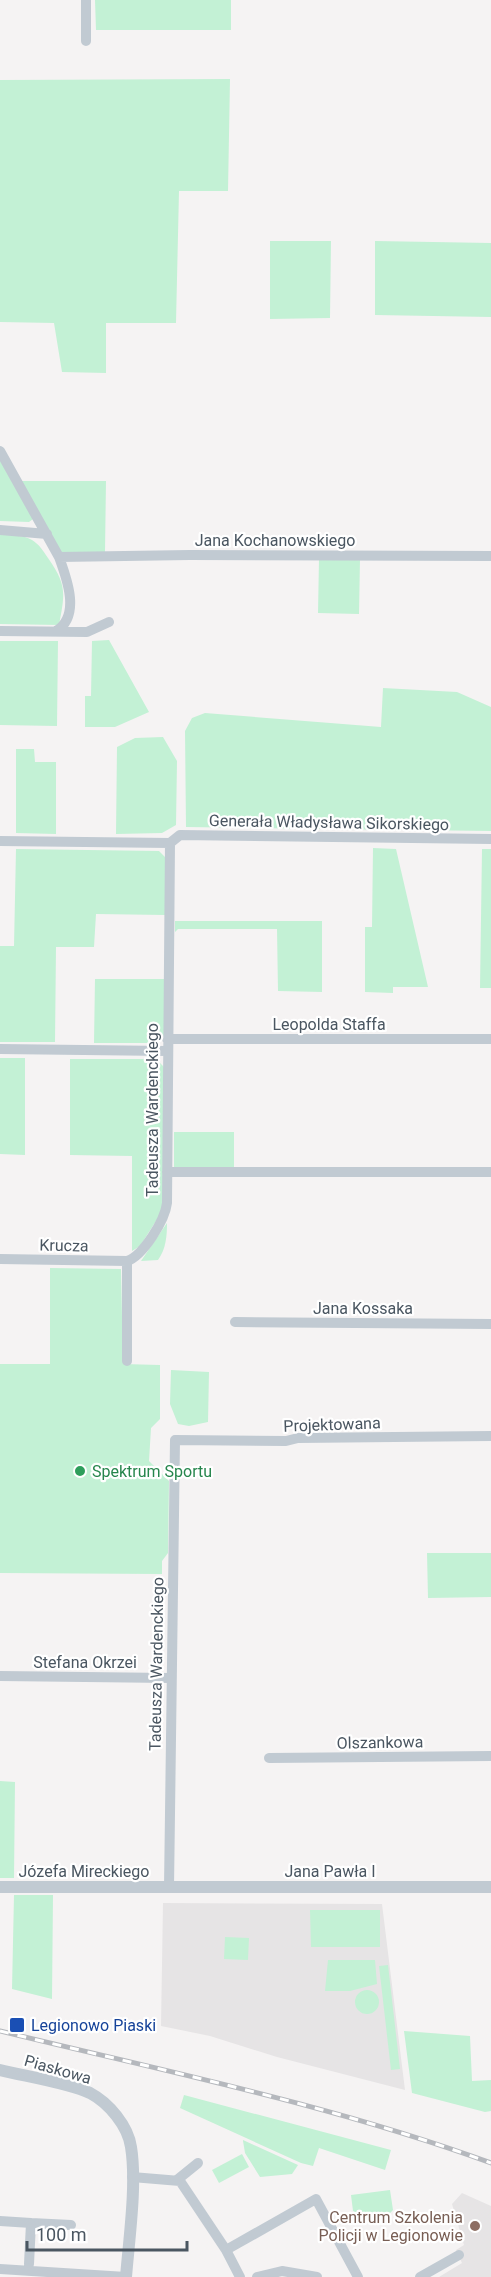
<svg xmlns="http://www.w3.org/2000/svg" width="491" height="2277" font-family="Roboto,sans-serif">
  <rect width="100%" height="100%" fill="#f5f3f3"/>
  <path fill="#e6e4e5" d="M163,1903L382,1904L405,2090L277,2057L210,2036L161,2026Z
    M462,2193L491,2206V2277H439L462,2263L456,2250L464,2245L452,2204Z"/>
  <path fill="#c3f1d5" d="M95,0H231V30H96Z
    M230,79L228,191H179L176,323H106V373L62,372L54,323L0,322V80Z
    M270,241H331L330,318L270,319Z
    M375,241L491,243V317L375,315Z
    M0,460L33,519L29,522L0,521Z
    M21,481H106L105,552L60,553Z
    M0,534C10,535 23,535 32,540C39,544 44,552 48,558C67,585 65,593 59,625L0,624Z
    M319,559H360L359,614L318,613Z
    M109,640L149,712L115,727H85V696H91L92,641Z
    M0,641H58L57,726L0,725Z
    M383,688L457,692L491,707V831L186,827L185,731L192,718L205,713L381,727Z
    M163,737L177,761L176,825L162,833L116,834L117,747L135,738Z
    M16,749H34L35,762H56V834L16,833Z
    M373,848L396,849L428,987H393V993L365,992V927H372Z
    M16,849L159,851L165,857V915L96,914L94,947H56L55,1042H0V946H14Z
    M482,849H491V988H480Z
    M175,921H322V992L278,991L277,929H178L175,932Z
    M95,979H164V1036L156,1043H94Z
    M0,1058H25V1155L0,1154Z
    M70,1059H156L164,1067L163,1210L140,1246L132,1251V1156L70,1155Z
    M174,1132H234V1169L174,1170Z
    M167,1223C167,1236 166,1249 158,1260L141,1261Z
    M50,1268L121,1269L123,1364L160,1365V1419L151,1428L149,1461L169,1481L168,1553L162,1561V1574L0,1573V1364H50Z
    M171,1370L209,1372L208,1422L189,1426L178,1424L170,1404Z
    M427,1553H491V1597L428,1598Z
    M0,1781L15,1782L14,1878H0Z
    M14,1895H53L52,1999L12,1989Z
    M310,1910H380V1947H311Z
    M225,1937L249,1938L248,1960L224,1959Z
    M328,1960H375L377,1984L350,1991H325Z
    M388,1965L400,2069L391,2070L379,1966Z
    M355 2002a12 12 0 1 1 24 0a12 12 0 1 1-24 0Z
    M404,2031L470,2036L472,2081L491,2080V2111L485,2112L412,2093Z
    M184,2095L391,2150L385,2170L319,2148L313,2166L301,2163L180,2108Z
    M243,2141V2140L298,2165L292,2174L260,2177L245,2153Z
    M242,2154L249,2167L219,2183L212,2170Z
    M390,2190L393,2210L379,2224L353,2211L351,2195Z"/>
  <g fill="none" stroke-linecap="round" stroke-linejoin="round">
    <path stroke="#c1cad2" stroke-width="10" d="M86,0V41
      M0,451L59,557C67,579 81,616 56,631
      M0,530L47,534
      M59,557L190,555L491,556
      M0,631L87,632L109,622
      M0,841L170,843
      M170,843L180,835L491,839
      M167,1039H491
      M0,1049L167,1051
      M167,1172H491
      M0,1259L127,1261
      M235,1322L491,1324
      M127,1361V1261C143,1256 165,1220 167,1203L170,843
      M0,1676L170,1678
      M269,1758L491,1756
      M169,1888L175,1440L286,1441L298,1438L491,1436
      M132,2177L180,2181L226,2250L240,2277
      M177,2180L198,2163
      M0,2221L31,2223L29,2264
      M31,2223L71,2225
      M226,2250L316,2199L358,2277
      M0,2269L126,2277
      M257,2277L282,2271L317,2277
      M420,2277L459,2255"/>
    <path stroke="#c1cad2" stroke-width="12" d="M0,1887H491
      M0,2070C24,2076 69,2083 90,2093C109,2103 128,2126 131,2147C137,2184 129,2239 126,2277"/>
    <defs>
      <path id="rail" d="M0,2031C164,2071 332,2105 491,2163"/>
    </defs>
    <use href="#rail" stroke="#b5b8bd" stroke-width="5"/>
    <use href="#rail" stroke="#fff" stroke-width="3" stroke-dasharray="9" stroke-linecap="butt"/>
  </g>
  <circle fill="#2e9e5b" stroke="#fff" stroke-width="2" cx="80" cy="1471" r="6"/>
  <rect fill="#1a4fb4" stroke="#fff" stroke-width="2" x="9" y="2017" width="16" height="16" rx="3"/>
  <circle fill="#8d6e63" stroke="#fff" stroke-width="2" cx="475" cy="2226" r="6"/>
  <g text-anchor="middle" stroke-width="4.5" stroke-linejoin="round" paint-order="stroke">
    <g font-size="16" fill="#4a5661" stroke="#fff">
      <text x="275" y="546">Jana Kochanowskiego</text>
      <text transform="translate(329 822) rotate(1)" y="6">Generała Władysława Sikorskiego</text>
      <text x="329" y="1030">Leopolda Staffa</text>
      <text transform="translate(152 1110) rotate(-90)" y="6">Tadeusza Wardenckiego</text>
      <text transform="translate(64 1245) rotate(1)" y="6">Krucza</text>
      <text x="363" y="1314">Jana Kossaka</text>
      <text transform="translate(332 1424) rotate(-2)" y="6">Projektowana</text>
      <text x="85" y="1668">Stefana Okrzei</text>
      <text transform="translate(156 1664) rotate(-89)" y="6">Tadeusza Wardenckiego</text>
      <text transform="translate(380 1742) rotate(-1)" y="6">Olszankowa</text>
      <text x="84" y="1877">Józefa Mireckiego</text>
      <text x="330" y="1877">Jana Pawła I</text>
      <text transform="translate(58 2069) rotate(16)" y="6">Piaskowa</text>
    </g>
    <g font-size="16" fill="#27864d" stroke="#fff" text-anchor="start">
      <text x="92" y="1477">Spektrum Sportu</text>
    </g>
    <g font-size="16" fill="#164399" stroke="#fff" text-anchor="start">
      <text x="31" y="2031">Legionowo Piaski</text>
    </g>
    <g font-size="16" fill="#785e54" stroke="#fff" text-anchor="end">
      <text x="463" y="2223">Centrum Szkolenia<tspan x="463" dy="18">Policji w Legionowie</tspan></text>
    </g>
  </g>
  <path d="M27 2241v9h160v-9" fill="none" stroke="#4a5661" stroke-width="3"/>
  <text x="36" y="2241" font-size="18" fill="#4a5661" stroke="#ffffff" stroke-width="4.5" paint-order="stroke">100 m</text>
</svg>
